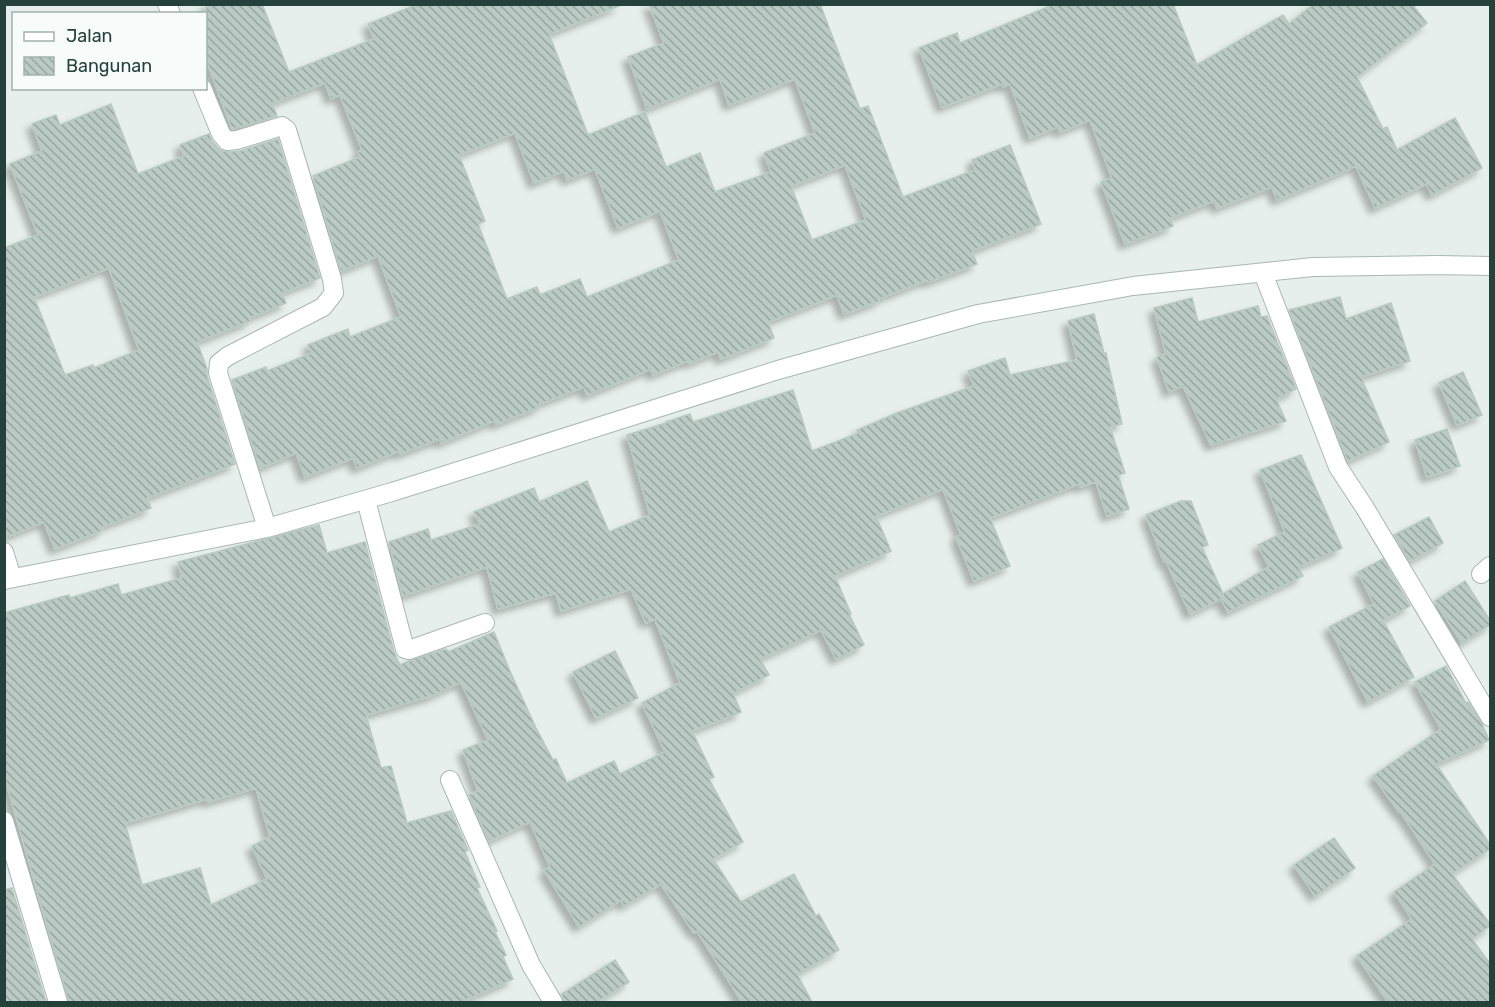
<svg xmlns="http://www.w3.org/2000/svg" width="1495" height="1007" font-family="Rubik,sans-serif">
  <defs>
    <pattern id="building-back-hatch" width="6" height="6" patternUnits="userSpaceOnUse" patternTransform="scale(1.5)"><rect width="6" height="6" fill="#bbcac4"/><path d="M-1 5l2 2M0 0l6 6M5-1l2 2" fill="none" stroke="#98a6a0"/></pattern>
    <filter id="shadow"><feDropShadow dx="-5.5" dy="5.5" stdDeviation="3" flood-color="#0004"/></filter>
  </defs>
  <rect width="100%" height="100%" fill="#e6efeb"/>
  <path fill="url(#building-back-hatch)" stroke="#b8c9c2" stroke-width="1.5" fill-rule="evenodd" filter="url(#shadow)" d="M206,4H262L289,72L374,39L368,24L418,4H619V6L549,34L588,135L645,112L666,167L700,153L715,192L771,172L764,153L815,133L795,79L729,105L720,79L647,109L628,57L664,43L649,4H820L860,109L868,106L903,197L975,170L972,160L1010,145L1041,224L972,251L977,264L928,282L927,280L878,299L879,301L844,314L837,295L768,322L774,338L721,359L718,352L689,363L688,361L653,375L651,369L587,395L584,387L539,404L540,407L496,424L494,421L441,443L440,439L400,454L399,451L357,468L353,458L305,477L296,453L260,468L232,380L266,367L267,371L312,353L308,345L348,329L350,337L401,317L378,256L341,271L313,176L360,157L358,152L362,150L340,95L331,99L325,83L272,103L277,116L232,129L206,59ZM515,133L534,183L564,171L567,180L595,169L618,228L660,211L679,260L587,297L580,279L540,295L537,287L507,299L478,224L485,221L459,155ZM845,165L866,220L812,240L791,186Z
    M1055,4H1173L1197,65L1283,15L1289,24L1314,4H1412L1427,23L1357,77L1383,129L1387,127L1397,150L1455,118L1482,168L1432,195L1426,184L1375,208L1356,166L1277,200L1272,187L1217,208L1214,201L1170,218L1173,226L1125,244L1101,182L1112,178L1090,120L1060,132L1058,127L1030,138L1010,84L1003,87L1002,84L942,107L919,48L957,33L960,43Z
    M111,104L138,174L184,156L180,145L209,134L212,141L218,148L222,151L228,152L240,151L278,139L320,278L282,293L286,303L249,318L250,321L197,342L207,369V376L235,464L147,498L151,508L102,527L103,530L55,549L44,522L4,538V248L38,235L10,164L42,151L32,124L56,115L60,125ZM109,268L139,350L94,368L93,365L65,375L34,297Z
    M1340,297L1346,319L1391,303L1410,361L1361,377L1389,442L1348,461L1289,310Z
    M1192,298L1198,322L1258,306L1261,317L1267,316L1296,389L1276,399L1286,421L1211,445L1183,386L1169,392L1157,357L1166,354L1154,308Z
    M1094,314L1104,353H1106L1122,424L1110,427L1125,473L1118,475L1129,509L1107,516L1096,482L1080,487L1079,484L990,518L1010,566L974,581L956,537L961,535L943,489L876,516L891,551L835,576L851,614H849L864,645L836,659L821,630L760,659L769,675L733,693L741,712L692,731L714,777L709,779L743,842L713,859L741,902L794,874L816,916L819,914L839,950L797,974L812,1002H742L697,931L694,933L661,884L624,906L621,900L579,927L544,870L550,867L530,822L489,841L469,795L478,791L463,750L488,740L461,682L431,696L366,715L381,768L391,766L407,823L451,811L468,850L465,852L480,887L477,888L497,931L495,932L506,955L503,957L513,979L461,1002H69L4,775V613L69,595L70,598L118,584L121,595L182,578L178,562L319,525L327,553L365,542L394,652L400,665L409,661L446,649L448,652L494,632L509,669L536,728L553,760L556,759L567,783L614,761L620,774L665,752L642,703L680,683L655,619L646,623L631,589L561,611L556,593L498,609L487,567L403,596L389,542L428,529L431,540L480,524L474,512L534,488L539,502L587,481L609,532L650,515L627,435L666,423V422L690,414L693,422L793,390L812,451L859,433L857,430L897,413L974,386L968,371L1005,358L1010,375L1077,360L1068,321ZM256,788L270,837L252,846L267,879L211,905L200,868L142,885L125,823L207,799L208,802Z
    M1463,372L1482,415L1457,425L1439,383Z
    M1447,429L1460,466L1427,477L1415,440Z
    M1301,455L1342,548L1298,567L1303,576L1228,612L1221,599L1190,614L1166,561L1164,562L1146,515L1181,501H1191L1208,545L1202,547L1223,594L1269,567L1258,545L1285,532L1260,470Z
    M1429,517L1443,543L1410,561L1394,535Z
    M1383,559L1410,606L1383,620L1414,677L1368,702L1329,627L1374,604L1376,608L1358,572Z
    M1465,581L1491,622V624L1462,643L1435,601Z
    M615,651L638,698L596,718L573,672Z
    M1446,666L1466,703L1468,702L1482,724L1489,740L1436,764L1491,846V848L1452,874L1491,925L1472,939L1491,965V1002H1388L1357,956L1412,919L1394,892L1435,864L1400,811L1399,812L1373,776L1441,729L1415,682Z
    M1334,838L1355,868L1315,896L1294,865Z
    M12,888L46,1002H4V890Z
    M615,960L629,982L597,1002H564L562,994Z"/>
  <g fill="none" stroke-linecap="round" stroke-linejoin="round">
    <defs>
      <path id="minor" d="M167,4L171,14
        M202,88L221,134L227,141L237,140L279,127L282,126L287,130L332,279L334,293L323,307L228,356L219,363L218,373L267,528
        M1263,273L1338,467L1365,508L1490,717
        M366,500L405,649L409,650L485,623
        M4,552L12,578
        M1481,574L1490,566
        M4,580L267,528L392,492L778,370L978,314L1133,286L1313,267L1438,265L1490,266
        M450,780L531,965L553,1002
        M4,821L58,1002"/>
    </defs>
    <use href="#minor" stroke="#a8b8b2" stroke-width="20"/>
    <use href="#minor" stroke="#fff" stroke-width="18"/>
  </g>
  <rect width="1495" height="1007" fill="none" stroke="#24423a" stroke-width="12"/>
  <rect x="12" y="12" width="195" height="78" fill="#f7fbf9" stroke="#a3b1ad" stroke-width="1.5"/>
  <rect x="24" y="32" width="30" height="9" fill="#ffffff" stroke="#a3b1ad" stroke-width="1.5"/>
  <text x="66" y="42" font-size="18" fill="#24423a">Jalan</text>
  <rect x="24" y="57" width="30" height="18" fill="url(#building-back-hatch)" stroke="#a3b1ad" stroke-width="1.5"/>
  <text x="66" y="72" font-size="18" fill="#24423a">Bangunan</text>
</svg>
